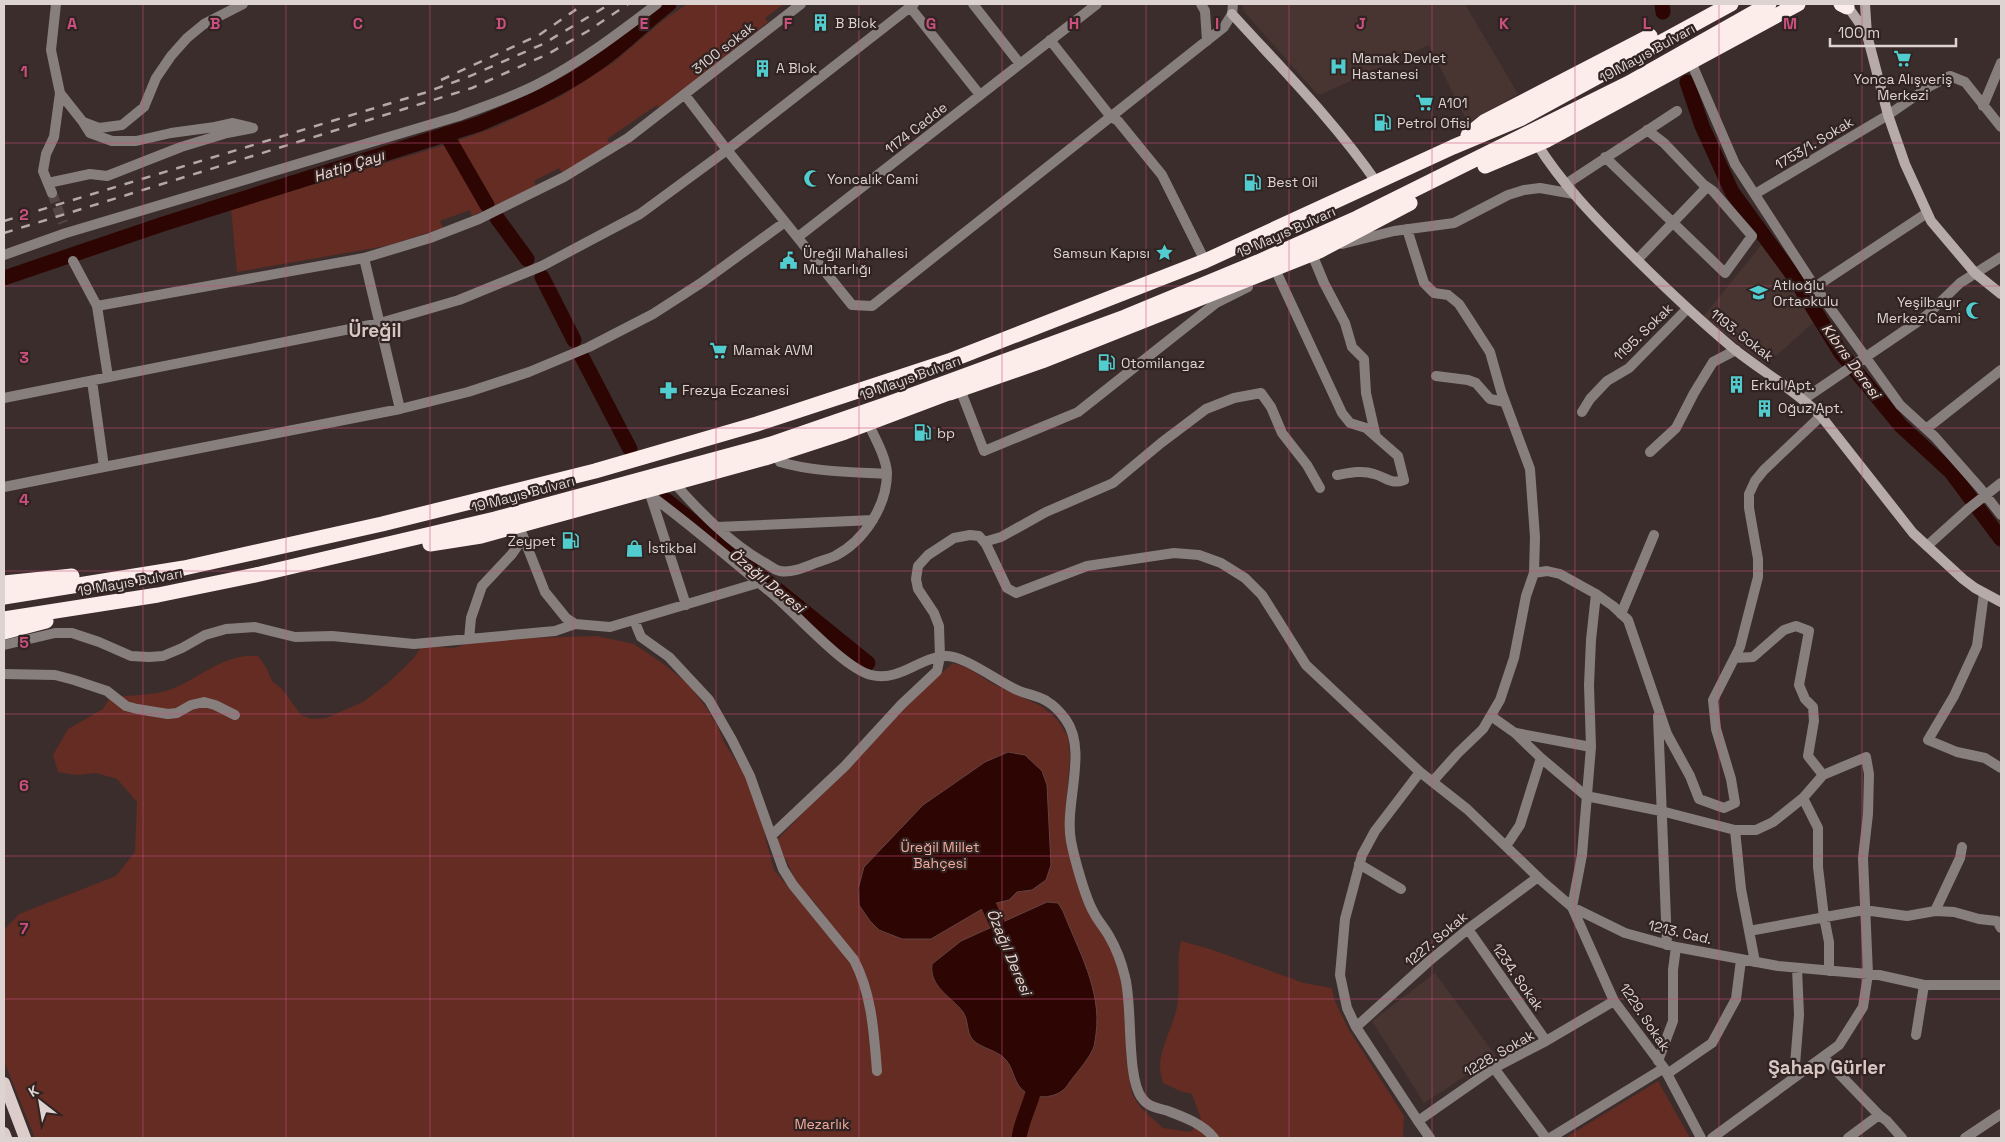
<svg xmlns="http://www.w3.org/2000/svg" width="2005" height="1142" font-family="'Space Grotesk',sans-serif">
  <rect width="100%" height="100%" fill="#3b2d2b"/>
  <path fill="#483430" d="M1243,4H1465L1518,94L1468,123L1429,45L1322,94H1317L1247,15L1243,9Z
    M1761,245L1782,269L1814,322L1766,365L1703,317Z
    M1435,973L1496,1056L1424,1103L1372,1021Z"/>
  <path fill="#642c23" d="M687,4H784L765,18L768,22L660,109L657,105L607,139L610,144L562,173L559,168L534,181L536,186L472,216L470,210L440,221L443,228L386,246L237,272L231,209L442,146L496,127L561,96L614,62L661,22Z
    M597,636L634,644L665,665L688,684L706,707L718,727L725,744L750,782L762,815L766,840L774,870L852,961C837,937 822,904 799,888L777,840L912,699L953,663L968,668L993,684L1041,706L1058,720L1068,737L1070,758L1065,818L1097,924L1114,955L1121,973L1126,1003V1059L1132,1094L1141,1108L1163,1128L1191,1132L1201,1119L1192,1094L1180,1091L1163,1083C1162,1078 1160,1073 1160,1068C1160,1044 1176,1023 1178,1000C1180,979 1176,962 1181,941L1213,950L1304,983L1332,988L1334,999L1349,1030L1404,1116L1403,1138H35L4,1061V930L19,914L116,876L135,852L137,802L117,779L96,773L76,775L58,772L53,755L68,729L103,709L109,699C128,694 145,696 162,692C195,684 221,652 258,656L266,667L272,681L282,689L301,715L312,719L326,718L363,702L388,683L413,659L422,646L454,648L471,642L530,638Z
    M1658,1081L1690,1138H1565Z"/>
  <path fill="#2d0502" stroke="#624340" d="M1008,752L1025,755L1042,771L1047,785L1051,865L1046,880L1032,890L1017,892L1009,900L989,905L931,939H902L879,930L870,921L859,905L858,889L864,867L923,805L985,762Z
    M1047,902L1058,903L1063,911C1078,950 1102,990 1096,1034C1095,1039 1095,1045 1093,1049C1087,1062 1075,1074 1067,1086C1058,1098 1038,1100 1025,1092C1014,1085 1014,1069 1006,1060C998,1050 982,1049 973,1040C966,1032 969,1021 963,1012C951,996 929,987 932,964L961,941Z"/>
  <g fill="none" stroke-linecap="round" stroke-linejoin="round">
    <path stroke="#2d0502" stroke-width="15" d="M1662,4L1663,12
      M1687,82L1702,126L1732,192L1792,274L1841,353L1901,426L1951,472L2001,539
      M446,134L487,205
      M497,218L527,259
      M542,277L574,340
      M4,278L163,224L479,124C519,107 560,90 595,65C622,47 644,23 669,4
      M582,357L630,449
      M666,500L868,663
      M980,887L1006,943
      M1019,1138C1022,1116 1035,1098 1037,1075"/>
    <path stroke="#534644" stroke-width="10" stroke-dasharray="10 5" stroke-linecap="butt" d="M52,193L63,223"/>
    <path stroke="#877f7e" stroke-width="10" d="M56,4L51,50L60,93
      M973,4L1020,64
      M1201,4L1205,11L1207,41
      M910,7L980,95
      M1050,40L1111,117L1118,121L1162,175L1205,261
      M1691,62L1735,164L1815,287L1900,405L1935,437L1980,488L2001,515
      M685,95L727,150L852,305L872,306L1224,27L1232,14L1233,4
      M1983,106L2001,63
      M83,122L90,133L112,141H136L171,133L215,127L233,123L250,127
      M1605,157L1725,273L1752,236L1713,191L1703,184L1664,143L1647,130
      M48,183L90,174L107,176L181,147L227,133L253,128
      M1566,184L1677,111
      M52,193L43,171L46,154L54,137L60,93L83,122L99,128L122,125L144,107L156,78L171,56L187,38L204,24L243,4
      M1755,194L1888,115L1930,86L1950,76L1965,82L2001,127
      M1407,229L1424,283L1434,293L1448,295L1459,304L1490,352L1501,391L1530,469L1535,537L1534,573L1526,596L1514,658L1500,700L1483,729L1458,753L1433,781
      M798,237L1097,4
      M1342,244L1394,231L1454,223L1508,195L1524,190L1540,188L1574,194
      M1312,254L1324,283L1345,323L1352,347L1364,359L1366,393L1376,437
      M4,255L66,233L459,116C485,106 513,97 538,84C581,62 619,33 657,4
      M1637,260L1707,187
      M73,261L97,306L108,377
      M1275,269L1342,413L1350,423L1366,428L1398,456L1404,480C1391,485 1386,477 1374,474C1362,470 1349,473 1337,475
      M1815,287L1927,213
      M97,306L364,258
      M1436,376L1468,380L1476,383L1490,399L1505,402
      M92,381L104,467L400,409L468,392L529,372L589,347L653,314L701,283L785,222
      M960,389L984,451L1078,412L1216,303L1248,287
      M4,398L380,323L459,300L542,266L640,214L727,150L914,4
      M1804,399L1926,316L1960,283L2001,257
      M400,409L364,258L430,238L479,219L564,177L628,138L801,4
      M1582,412L1590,399L1607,381L1629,368L1687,309
      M1926,429L2001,370
      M1650,452L1676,428L1694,393L1713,362L1736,350
      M780,462C814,472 852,472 887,474
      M675,484C701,513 729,542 763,562C768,564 774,570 780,571C791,573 803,568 813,564C820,561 828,559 835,556C864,541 887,506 887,473C886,457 875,438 868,423
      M4,487L104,467
      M650,494L686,605
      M650,495C691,525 730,559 769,591C794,611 843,668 871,675C900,682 919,657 946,656C963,655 999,682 1017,690C1028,695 1038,695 1048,702C1055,706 1061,713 1066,720C1088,751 1064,804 1071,841C1074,857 1085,897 1093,911C1097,920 1104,927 1109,936C1116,948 1122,964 1125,977C1133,1006 1126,1078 1142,1098C1148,1107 1158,1108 1168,1111C1184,1117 1203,1124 1214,1138
      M519,526L545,592L566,618L575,624L610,627L758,583
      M717,527L873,520
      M984,542L1001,537L1046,512L1113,483L1161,443L1206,409L1234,398L1261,393L1271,407L1282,433L1307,465L1320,488
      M1927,546L1968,509L2001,483
      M1534,573L1547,571L1560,574L1596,594L1613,606L1628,620L1667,734L1690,776L1699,799L1724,808L1735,803L1731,779L1716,729L1713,700L1740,647L1758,577V559L1749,508V494L1755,481L1764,470L1821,416
      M1984,593L1977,646L1954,696L1928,740L1957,752L1985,758L2001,768
      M1596,594L1591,640L1589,685L1591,747L1582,855L1572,907L1614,1001L1664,1068L1701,1138
      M1621,614L1654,535
      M634,620L641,637L669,657L709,700L732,740L750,776L783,869L793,885L854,960C872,994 874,1034 877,1071
      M469,639L471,618L482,586L512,554L523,538
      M4,645L55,633H72L99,642L131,656L149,657L163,656L182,648L205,635L226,629L255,627L295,637L332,636L414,644L555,631L575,624
      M1735,658L1753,657L1784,630L1796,626L1809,631L1799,685L1805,699L1813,707L1814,721L1808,756L1823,775
      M4,674L55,675L74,680L107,691L126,706L137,709L168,714L177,713L191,705L204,702L215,705L235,715
      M1491,716L1515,733L1541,758L1586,796L1661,811L1735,830H1756L1773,822L1803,798L1823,775L1866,757L1869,774L1868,814L1863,858L1868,974L1863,1007L1839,1045L1712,1138
      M1658,716L1667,945
      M1516,733L1591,747
      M1803,798L1818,828V867L1824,917L1829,942V971
      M1735,830L1741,889L1755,962
      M772,835L845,766L901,705L937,671L940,657L939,626L934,613L918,589L916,579L918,566L928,555L954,538L970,535L979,536L986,544L1007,588L1016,593L1087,566L1174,553L1199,555L1221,563L1245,578L1262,595L1306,665L1420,772L1467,809L1543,882L1572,907L1625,933L1676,947L1778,966L1879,975L1924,985L1916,1035
      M1506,846L1520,825L1541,758
      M1359,864L1401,889
      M1935,911L1960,858L1962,847
      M1468,929L1546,1041
      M1749,931L1864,910L1907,916L1935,911L1954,912L1979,919L1997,921L2001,928
      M1924,985H2001
      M1356,1027L1428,962L1468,929L1538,877
      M1823,1057L1879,1115L1887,1121L1902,1138
      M1658,1061L1673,1021V970L1676,947
      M1494,1068L1546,1138
      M1667,1074L1712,1043L1736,999L1741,960
      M1794,1077L1799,1015L1797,968
      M1418,1121L1356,1027L1347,1008L1340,975L1345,919L1362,855L1375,831L1420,772
      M1430,1138L1418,1121L1494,1068L1546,1041L1614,1001
      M1550,1138L1664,1068
      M1848,1138L1879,1115
      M1965,1138L2001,1114"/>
    <path stroke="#b7aba9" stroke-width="10" d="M1846,4L1867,34
      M1865,4L1867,35L1888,115L1905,164L1931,221L1975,273L2001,294
      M1232,14C1282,69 1335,122 1377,183
      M1537,144C1562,184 1595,218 1628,251C1662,285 1697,318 1734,349C1763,372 1795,390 1821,416L1913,533L1963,579L1975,588L2001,602"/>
    <path stroke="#ddcdca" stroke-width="12" d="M4,1083L25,1138
      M4,1133L6,1138"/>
    <path stroke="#fcedea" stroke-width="15" d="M1841,4L1847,7
      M1468,135L1484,122L1650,36
      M1485,166L1547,140L1798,4
      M950,393L1042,361L1319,251L1410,203
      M430,544L481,536L765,458L845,432L959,389
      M4,583L72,576
      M4,597L184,568L382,524L595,471L757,424L949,361L1205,261L1453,147L1522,118L1731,4
      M4,619L158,595L260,574L495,519L771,444L890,403L1125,317L1258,262L1357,218L1629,83L1769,4
      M4,632L46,621"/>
    <path stroke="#b3a9a7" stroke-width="2.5" stroke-dasharray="9 9" stroke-linecap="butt" d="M441,80L539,35L584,4
      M4,221L424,93L468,77L543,44L610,4
      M4,233L472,88L548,54L588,31L628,4"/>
  </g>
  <path fill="none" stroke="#ca507f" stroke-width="1" stroke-opacity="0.55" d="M143,4V1138M286,4V1138M430,4V1138M573,4V1138M716,4V1138M859,4V1138M1002,4V1138M1146,4V1138M1289,4V1138M1432,4V1138M1575,4V1138M1719,4V1138M1862,4V1138M4,143H2001M4,286H2001M4,428H2001M4,571H2001M4,714H2001M4,856H2001M4,999H2001"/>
  <defs>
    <symbol id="building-bare" viewBox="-9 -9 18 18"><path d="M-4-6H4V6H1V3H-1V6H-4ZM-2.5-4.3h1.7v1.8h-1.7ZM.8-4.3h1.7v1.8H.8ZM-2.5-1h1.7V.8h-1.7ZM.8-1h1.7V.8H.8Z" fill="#52cdcf" stroke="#312321" stroke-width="2.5" paint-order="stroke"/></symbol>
    <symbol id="supermarket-bare" viewBox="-9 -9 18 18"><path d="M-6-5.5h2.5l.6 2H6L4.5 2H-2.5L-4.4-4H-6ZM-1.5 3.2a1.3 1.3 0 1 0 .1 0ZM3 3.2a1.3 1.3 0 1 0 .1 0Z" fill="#52cdcf" stroke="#312321" stroke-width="2.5" paint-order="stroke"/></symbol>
    <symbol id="hospital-bare" viewBox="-9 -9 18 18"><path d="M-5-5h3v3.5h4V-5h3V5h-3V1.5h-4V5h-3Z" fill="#52cdcf" stroke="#312321" stroke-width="2.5" paint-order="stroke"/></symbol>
    <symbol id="fuel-bare" viewBox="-9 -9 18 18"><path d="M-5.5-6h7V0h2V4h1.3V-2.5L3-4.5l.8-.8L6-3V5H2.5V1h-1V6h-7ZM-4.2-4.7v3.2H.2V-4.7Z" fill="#52cdcf" stroke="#312321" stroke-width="2.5" paint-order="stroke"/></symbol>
    <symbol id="mosque-bare" viewBox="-9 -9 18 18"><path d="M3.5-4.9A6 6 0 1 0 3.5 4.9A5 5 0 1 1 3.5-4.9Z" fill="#52cdcf" stroke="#312321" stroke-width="2.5" paint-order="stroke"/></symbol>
    <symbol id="sight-bare" viewBox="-9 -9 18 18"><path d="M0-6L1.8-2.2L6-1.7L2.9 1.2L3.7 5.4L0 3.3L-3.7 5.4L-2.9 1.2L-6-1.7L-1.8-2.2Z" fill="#52cdcf" stroke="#312321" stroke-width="2.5" paint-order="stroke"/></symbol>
    <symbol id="civic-bare" viewBox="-9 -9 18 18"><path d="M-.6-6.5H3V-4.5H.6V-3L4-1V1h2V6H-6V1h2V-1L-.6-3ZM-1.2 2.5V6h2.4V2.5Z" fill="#52cdcf" stroke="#312321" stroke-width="2.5" paint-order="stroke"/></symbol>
    <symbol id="school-bare" viewBox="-9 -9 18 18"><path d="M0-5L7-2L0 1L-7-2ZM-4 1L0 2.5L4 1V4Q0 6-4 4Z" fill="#52cdcf" stroke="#312321" stroke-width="2.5" paint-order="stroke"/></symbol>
    <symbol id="pharmacy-bare" viewBox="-9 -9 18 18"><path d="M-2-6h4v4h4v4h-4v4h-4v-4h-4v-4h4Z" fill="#52cdcf" stroke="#312321" stroke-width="2.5" paint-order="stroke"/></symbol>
    <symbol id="shop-bare" viewBox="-9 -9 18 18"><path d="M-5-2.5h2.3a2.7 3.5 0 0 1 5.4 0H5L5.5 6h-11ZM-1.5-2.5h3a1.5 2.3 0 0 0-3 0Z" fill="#52cdcf" stroke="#312321" stroke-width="2.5" paint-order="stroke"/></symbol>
  </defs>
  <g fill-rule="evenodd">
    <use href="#building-bare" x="808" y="10" width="25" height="25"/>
    <use href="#supermarket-bare" x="1890" y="46" width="25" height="25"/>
    <use href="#hospital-bare" x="1326" y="54" width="25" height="25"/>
    <use href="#building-bare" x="750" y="56" width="25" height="25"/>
    <use href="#supermarket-bare" x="1412" y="90" width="25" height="25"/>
    <use href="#fuel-bare" x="1370" y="110" width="25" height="25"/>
    <use href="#mosque-bare" x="800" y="166" width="25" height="25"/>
    <use href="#fuel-bare" x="1240" y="170" width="25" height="25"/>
    <use href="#sight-bare" x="1152" y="240" width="25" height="25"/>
    <use href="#civic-bare" x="776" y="248" width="25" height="25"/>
    <use href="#school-bare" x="1746" y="280" width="25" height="25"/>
    <use href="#mosque-bare" x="1962" y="298" width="25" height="25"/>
    <use href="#supermarket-bare" x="706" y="338" width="25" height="25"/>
    <use href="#fuel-bare" x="1094" y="350" width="25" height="25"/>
    <use href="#building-bare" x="1724" y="372" width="25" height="25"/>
    <use href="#pharmacy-bare" x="656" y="378" width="25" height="25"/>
    <use href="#building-bare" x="1752" y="396" width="25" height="25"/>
    <use href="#fuel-bare" x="910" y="420" width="25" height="25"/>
    <use href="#fuel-bare" x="558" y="528" width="25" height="25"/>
    <use href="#shop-bare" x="622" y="536" width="25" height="25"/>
  </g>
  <g text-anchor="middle" stroke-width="4.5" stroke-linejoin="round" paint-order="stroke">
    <g font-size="14" fill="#ddd4d2" stroke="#312321" text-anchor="start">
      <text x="835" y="28">B Blok</text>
      <text x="1352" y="63">Mamak Devlet<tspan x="1352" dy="16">Hastanesi</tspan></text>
      <text x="776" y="73">A Blok</text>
      <text x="1903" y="84" text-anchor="middle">Yonca Alışveriş<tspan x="1903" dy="16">Merkezi</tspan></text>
      <text x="1438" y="108">A101</text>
      <text x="1397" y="128">Petrol Ofisi</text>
      <text x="827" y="184">Yoncalık Cami</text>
      <text x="1267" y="187">Best Oil</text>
      <text x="803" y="258">Üreğil Mahallesi<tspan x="803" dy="16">Muhtarlığı</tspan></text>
      <text x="1150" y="258" text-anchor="end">Samsun Kapısı</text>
      <text x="1773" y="290">Atlıoğlu<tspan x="1773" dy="16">Ortaokulu</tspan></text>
      <text x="1961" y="307" text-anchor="end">Yeşilbayır<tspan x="1961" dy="16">Merkez Cami</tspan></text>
      <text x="733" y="355">Mamak AVM</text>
      <text x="1121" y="368">Otomilangaz</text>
      <text x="1751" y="390">Erkul Apt.</text>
      <text x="682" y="395">Frezya Eczanesi</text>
      <text x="1778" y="413">Oğuz Apt.</text>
      <text x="937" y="438">bp</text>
      <text x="556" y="546" text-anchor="end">Zeypet</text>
      <text x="648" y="553">İstikbal</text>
    </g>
    <g font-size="14" fill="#ddd4d2" stroke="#312321">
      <text transform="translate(723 48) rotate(-38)" y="5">3100 sokak</text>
      <text transform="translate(1647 53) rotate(-29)" y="5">19 Mayıs Bulvarı</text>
      <text transform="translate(916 128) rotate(-38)" y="5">1174 Cadde</text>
      <text transform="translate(1814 143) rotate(-31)" y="5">1753/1. Sokak</text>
      <text transform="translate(1286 232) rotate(-24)" y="5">19 Mayıs Bulvarı</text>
      <text transform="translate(1643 332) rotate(-44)" y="5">1195. Sokak</text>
      <text transform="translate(1742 335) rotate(38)" y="5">1193. Sokak</text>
      <text transform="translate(910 378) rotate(-20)" y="5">19 Mayıs Bulvarı</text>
      <text transform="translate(523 494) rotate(-15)" y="5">19 Mayıs Bulvarı</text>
      <text transform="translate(130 582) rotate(-10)" y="5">19 Mayıs Bulvarı</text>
      <text transform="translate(1680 932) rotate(13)" y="5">1213. Cad.</text>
      <text transform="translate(1436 939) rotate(-40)" y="5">1227. Sokak</text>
      <text transform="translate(1518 977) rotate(55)" y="5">1234. Sokak</text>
      <text transform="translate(1645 1017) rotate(56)" y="5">1229. Sokak</text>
      <text transform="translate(1499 1053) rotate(-30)" y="5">1228. Sokak</text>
    </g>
    <g font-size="14" fill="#f1aa9d" stroke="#312321">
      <text x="940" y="852">Üreğil Millet<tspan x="940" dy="16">Bahçesi</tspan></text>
      <text x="822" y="1129">Mezarlık</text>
    </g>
    <g font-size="15" font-style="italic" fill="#f1d8d3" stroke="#312321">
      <text transform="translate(349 166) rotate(-18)" y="5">Hatip Çayı</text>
      <text transform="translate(1851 361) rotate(54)" y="5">Kıbrıs Deresi</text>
      <text transform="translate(767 581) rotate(39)" y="5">Özağıl Deresi</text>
      <text transform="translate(1009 952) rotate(67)" y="5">Özağıl Deresi</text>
    </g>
    <g font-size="19" font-weight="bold" fill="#d8c6c2" stroke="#312321">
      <text x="375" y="337">Üreğil</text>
      <text x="1827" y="1074">Şahap Gürler</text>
    </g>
  </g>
  <g font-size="16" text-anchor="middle" font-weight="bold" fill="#ca507f" stroke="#312321" stroke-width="4.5" stroke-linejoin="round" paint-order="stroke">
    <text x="72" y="29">A</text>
    <text x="215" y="29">B</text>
    <text x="358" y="29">C</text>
    <text x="501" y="29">D</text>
    <text x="644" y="29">E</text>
    <text x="788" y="29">F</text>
    <text x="931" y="29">G</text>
    <text x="1074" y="29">H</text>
    <text x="1217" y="29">I</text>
    <text x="1361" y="29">J</text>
    <text x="1504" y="29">K</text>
    <text x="1647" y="29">L</text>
    <text x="1790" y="29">M</text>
    <text x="24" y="77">1</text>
    <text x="24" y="220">2</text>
    <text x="24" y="363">3</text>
    <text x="24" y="505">4</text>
    <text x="24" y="648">5</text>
    <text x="24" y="791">6</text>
    <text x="24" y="934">7</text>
  </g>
  <rect width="2005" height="1142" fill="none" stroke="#ddd4d2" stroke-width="10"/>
  <g transform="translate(40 1102) rotate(329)" stroke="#312321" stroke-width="4" paint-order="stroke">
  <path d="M0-4L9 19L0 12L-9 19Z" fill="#ddd4d2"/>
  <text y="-8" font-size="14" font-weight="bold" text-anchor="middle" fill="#ddd4d2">K</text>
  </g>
  <path d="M1830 38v8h126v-8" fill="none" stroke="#ddd4d2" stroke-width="2.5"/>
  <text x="1838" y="38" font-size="15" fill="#ddd4d2" stroke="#312321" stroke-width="4" paint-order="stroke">100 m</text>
</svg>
